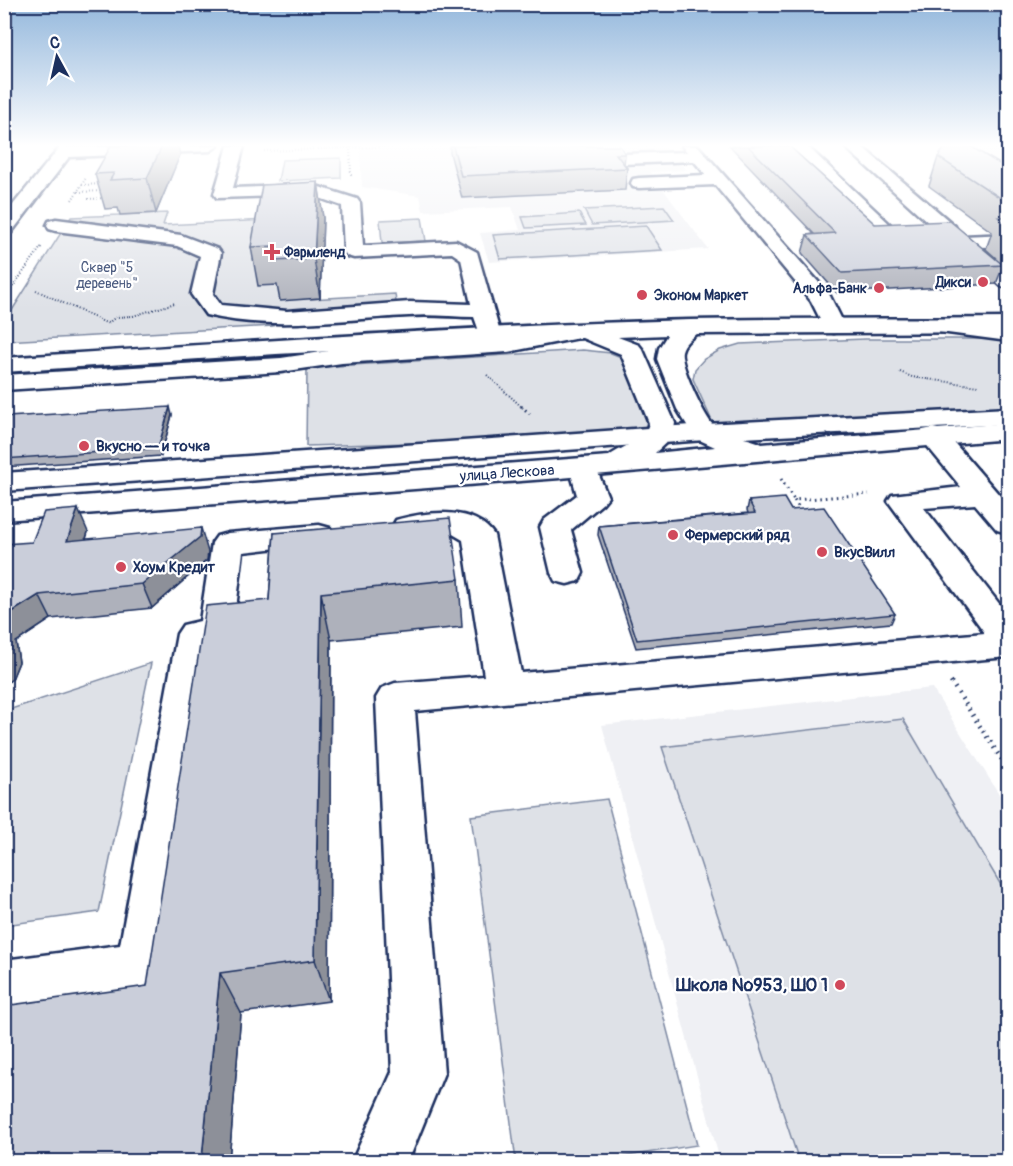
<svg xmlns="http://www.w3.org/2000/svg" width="1013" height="1166" font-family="Pangolin,sans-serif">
  <rect width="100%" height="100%" fill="#fff"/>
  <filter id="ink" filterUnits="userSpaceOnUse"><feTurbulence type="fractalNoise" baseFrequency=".0167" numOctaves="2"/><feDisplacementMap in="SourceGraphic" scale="12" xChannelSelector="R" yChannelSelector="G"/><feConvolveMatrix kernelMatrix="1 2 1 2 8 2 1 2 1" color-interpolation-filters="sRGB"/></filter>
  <g filter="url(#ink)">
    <path fill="#eff0f4" d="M465,146H665L686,170L650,172L708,249L489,262L480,233L520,230L512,207L423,211L420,196L362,187L360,149Z
      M932,146H1008V195Z
      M932,688L1008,808V1161H720L602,725Z"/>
    <path fill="#dee1e7" stroke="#7c88a2" stroke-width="1.5" d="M341,158V178L278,181L282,160Z
      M664,206L674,220L592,225L584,210Z
      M167,213L163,225L269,220L284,284L310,299L395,294L398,318L296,324V321L274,322L273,326L5,341L4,323L71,217Z
      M579,213L586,225L526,228L522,217Z
      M422,218L426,241L382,243L380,220Z
      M646,226L662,250L500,259L493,235Z
      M865,339H1008V415L746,434L718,427L712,421L693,379L695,369L704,359L720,350L740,344Z
      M583,350L611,353L626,359L647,410L646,426L633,433L435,445L411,443L306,446L307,368Z
      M151,663L99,912L5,925V711Z
      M903,719L1008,897V1161H799L662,747Z
      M607,799L697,1145L596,1161H516L471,816Z"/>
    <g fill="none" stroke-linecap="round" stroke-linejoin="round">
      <defs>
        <path id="minor" d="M61,146L76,147L218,146L210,151L69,157L11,233L4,235V216Z
          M228,146H244L233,188L313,185L357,199L360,203L363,246L456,241L477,252L499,329L496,334L488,336L480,334L474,317C452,317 431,314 409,316C341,319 274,331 206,315L191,294L200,256L177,246L56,231L49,229L47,225L49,221L56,219L181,235L218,249L221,253L213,294L221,305L287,311L410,302L471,304L461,259L452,253L354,258L347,256L344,252L342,206L311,195L217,198L214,194Z
          M682,146H698L829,294L845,326L842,331L834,333L826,331L811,301L715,185L639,188L633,187L631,183L633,179L639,178L706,175L694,161L622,164L614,159L622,154L687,152Z
          M790,146H807L893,227H925L927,231L925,235L888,239L881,237Z
          M844,146H861L955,226L957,230L955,234H941Z
          M1008,234V246L980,247L1008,272V288L1001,286L953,242L956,238L963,236Z
          M948,320L1008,327V341L940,332L937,327L940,322Z
          M576,325L584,327L587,332L584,337L508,352L342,363L281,372L4,390V375L281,358L342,349L508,338Z
          M1008,408V424L933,428L943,430L1008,505V533L997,530L975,504L924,508L1008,615V657L415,711L444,1073L408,1162H352L392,1072L376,698L382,688L395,683L484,676L463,540L451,533L407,537L396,534L392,527L396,520C425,512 474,505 494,535L521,673L985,633L888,501L892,495L961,487L919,436L923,430L933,428L705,440L4,491V473L705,424Z
          M583,458L593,461L608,497L603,503L571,530L583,573L579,581L567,584L555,581L551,573L540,527L544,520L577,495L569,467L573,461Z
          M319,525L330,528L335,535L330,542L243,552L233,632L228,641L211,645L164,966L157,983L140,990L4,1009V960L120,945L177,634L183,625L200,621L212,543L217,536L228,533Z"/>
        <path id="major" d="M1008,318V332L696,334C690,339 684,343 682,351C679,363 704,417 714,426C728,438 747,436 762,444L1008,423V439L560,478L4,520V502L609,456C624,445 644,442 649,423L621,354L582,338L276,354L4,372V358C233,343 461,326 690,320C796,318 902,319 1008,318ZM667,335L659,348L657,359L677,409L695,438L715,447L655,453L673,436L675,423L643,350L639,345L618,337Z"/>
      </defs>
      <use href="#minor" stroke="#1b2f5e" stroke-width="5"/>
      <use href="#major" stroke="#1b2f5e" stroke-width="5"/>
      <path stroke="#1b2f5e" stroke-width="2" stroke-dasharray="1 2" stroke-linecap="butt" d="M350,147L351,175
        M264,151L401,146
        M82,185L102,184
        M78,192L103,191
        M88,199L107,198
        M72,200L86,178
        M36,290L108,324
        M4,299L42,246
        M108,323L116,317L133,316L175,303
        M900,372L912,377L978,386
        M487,375L523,408"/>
      <path stroke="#1b2f5e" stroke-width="3" stroke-dasharray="1.5 4" stroke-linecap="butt" d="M521,406L530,414
        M781,479L794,500
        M801,511L794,500L869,494"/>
      <path stroke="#1b2f5e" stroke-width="4.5" stroke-dasharray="1.5 5" stroke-linecap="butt" d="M951,682L1008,769"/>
      <use href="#minor" fill="#fff" fill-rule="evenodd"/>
      <use href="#major" fill="#fff" fill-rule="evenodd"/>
    </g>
    <path fill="#aeb1bb" stroke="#1b2f5e" stroke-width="1.5" d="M450,146L625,154L624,165L627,168L625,190L462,198L450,153Z
      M730,146H789L875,224L996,258L986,249L992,232L929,186L938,157L1008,169V271L1003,266L996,284L837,293L802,253L807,235L814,234Z
      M180,155L156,213L120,215L118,208L105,209L95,174Z
      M318,182L323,218L320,298L280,301L277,285L258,286L251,247Z
      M172,415L161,456L4,467V421Z
      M749,501L791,510L895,614L891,623L636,648L598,535L599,526L748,513L747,510Z
      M88,532L86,539L208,552L207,560L152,608L51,619L16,642L19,662L12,679L4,685L32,542Z
      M274,533L459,579L462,627L331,640L329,1001L241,1013L229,1161H4L147,986L269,600Z"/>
    <path fill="#8d9099" stroke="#1b2f5e" stroke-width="1.5" d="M162,146H178L180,155L156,213L147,178Z
      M318,182L323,218L320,298L314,259Z
      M170,407L172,415L161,456L158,448Z
      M78,509L88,532L78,564L67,541Z
      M201,528L208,552L207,560L152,608L142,584Z
      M321,593L331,640L329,1001L315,960Z
      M39,595L51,619L16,642L19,662L12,679L4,685V617Z
      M220,973L241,1013L229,1161H205L202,1158Z"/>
    <path fill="#caceda" stroke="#1b2f5e" stroke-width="1.5" d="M111,146H162L147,178L110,180L114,173L95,174Z
      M453,146H620L625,154H616L627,168L461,176Z
      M748,146H789L875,224L950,221L1003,265L842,273L807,235L835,233Z
      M946,146H970L1008,169V201H1005L938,157Z
      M318,182L314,259L273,261L275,246L251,247L262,185Z
      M998,217H1008V227Z
      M170,407L158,448L4,459V421L7,417Z
      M784,498L791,510L824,507L895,614L637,640L599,526L755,513L749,501Z
      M78,509L67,541L201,528L200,537L142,584L39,595L4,617V544L32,542L44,512Z
      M450,518L459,579L321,593L315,960L220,973L202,1158L182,1161H4V1006L147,986L206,606L269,600L274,533Z"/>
  </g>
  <linearGradient id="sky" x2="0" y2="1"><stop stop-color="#93b7dc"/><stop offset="0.47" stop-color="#fff"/><stop offset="1" stop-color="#fff" stop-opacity="0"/></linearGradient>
  <rect width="1013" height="309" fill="url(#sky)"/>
  <g fill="#d1495b" stroke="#fff" stroke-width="2">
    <path d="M269 243h6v6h6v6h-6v6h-6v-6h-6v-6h6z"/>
    <circle cx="983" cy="282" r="6"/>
    <circle cx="879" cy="288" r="6"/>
    <circle cx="642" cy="295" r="6"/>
    <circle cx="84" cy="446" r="6"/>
    <circle cx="673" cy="535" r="6"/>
    <circle cx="822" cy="552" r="6"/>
    <circle cx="121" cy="567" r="6"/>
    <circle cx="840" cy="985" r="6"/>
  </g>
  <g text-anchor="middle" stroke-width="4.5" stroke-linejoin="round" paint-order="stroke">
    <g font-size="14" font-weight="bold" fill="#1b2f5e" stroke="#fff" text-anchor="start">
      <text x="284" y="257">Фармленд</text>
      <text x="971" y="287" text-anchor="end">Дикси</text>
      <text x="867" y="293" text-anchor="end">Альфа-Банк</text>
      <text x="654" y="300">Эконом Маркет</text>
    </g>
    <g font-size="14" fill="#4c5c80" stroke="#fff">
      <text x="107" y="272">Сквер "5<tspan x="107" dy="16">деревень"</tspan></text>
    </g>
    <g font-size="15" font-weight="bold" fill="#1b2f5e" stroke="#fff" text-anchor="start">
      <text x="96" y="451">Вкусно — и точка</text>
      <text x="685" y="540">Фермерский ряд</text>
      <text x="834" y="557">ВкусВилл</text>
      <text x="133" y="572">Хоум Кредит</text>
    </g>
    <g font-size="15" fill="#1b2f5e" stroke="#fff">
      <text transform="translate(507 473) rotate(-4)" y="5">улица Лескова</text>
    </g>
    <g font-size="18" font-weight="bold" fill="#1b2f5e" stroke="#fff" text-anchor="end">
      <text x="828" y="991">Школа №953, ШО 1</text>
    </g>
  </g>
  <rect width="1013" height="1166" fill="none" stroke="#fff" stroke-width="24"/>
  <rect x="12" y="12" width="989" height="1142" fill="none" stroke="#1b2f5e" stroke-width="2" filter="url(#ink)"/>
  <g transform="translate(57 57) rotate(352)" stroke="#ffffff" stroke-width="4.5" paint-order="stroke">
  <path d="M0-4.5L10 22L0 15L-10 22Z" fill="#1b2f5e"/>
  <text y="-9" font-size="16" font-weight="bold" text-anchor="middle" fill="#1b2f5e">С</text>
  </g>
</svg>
